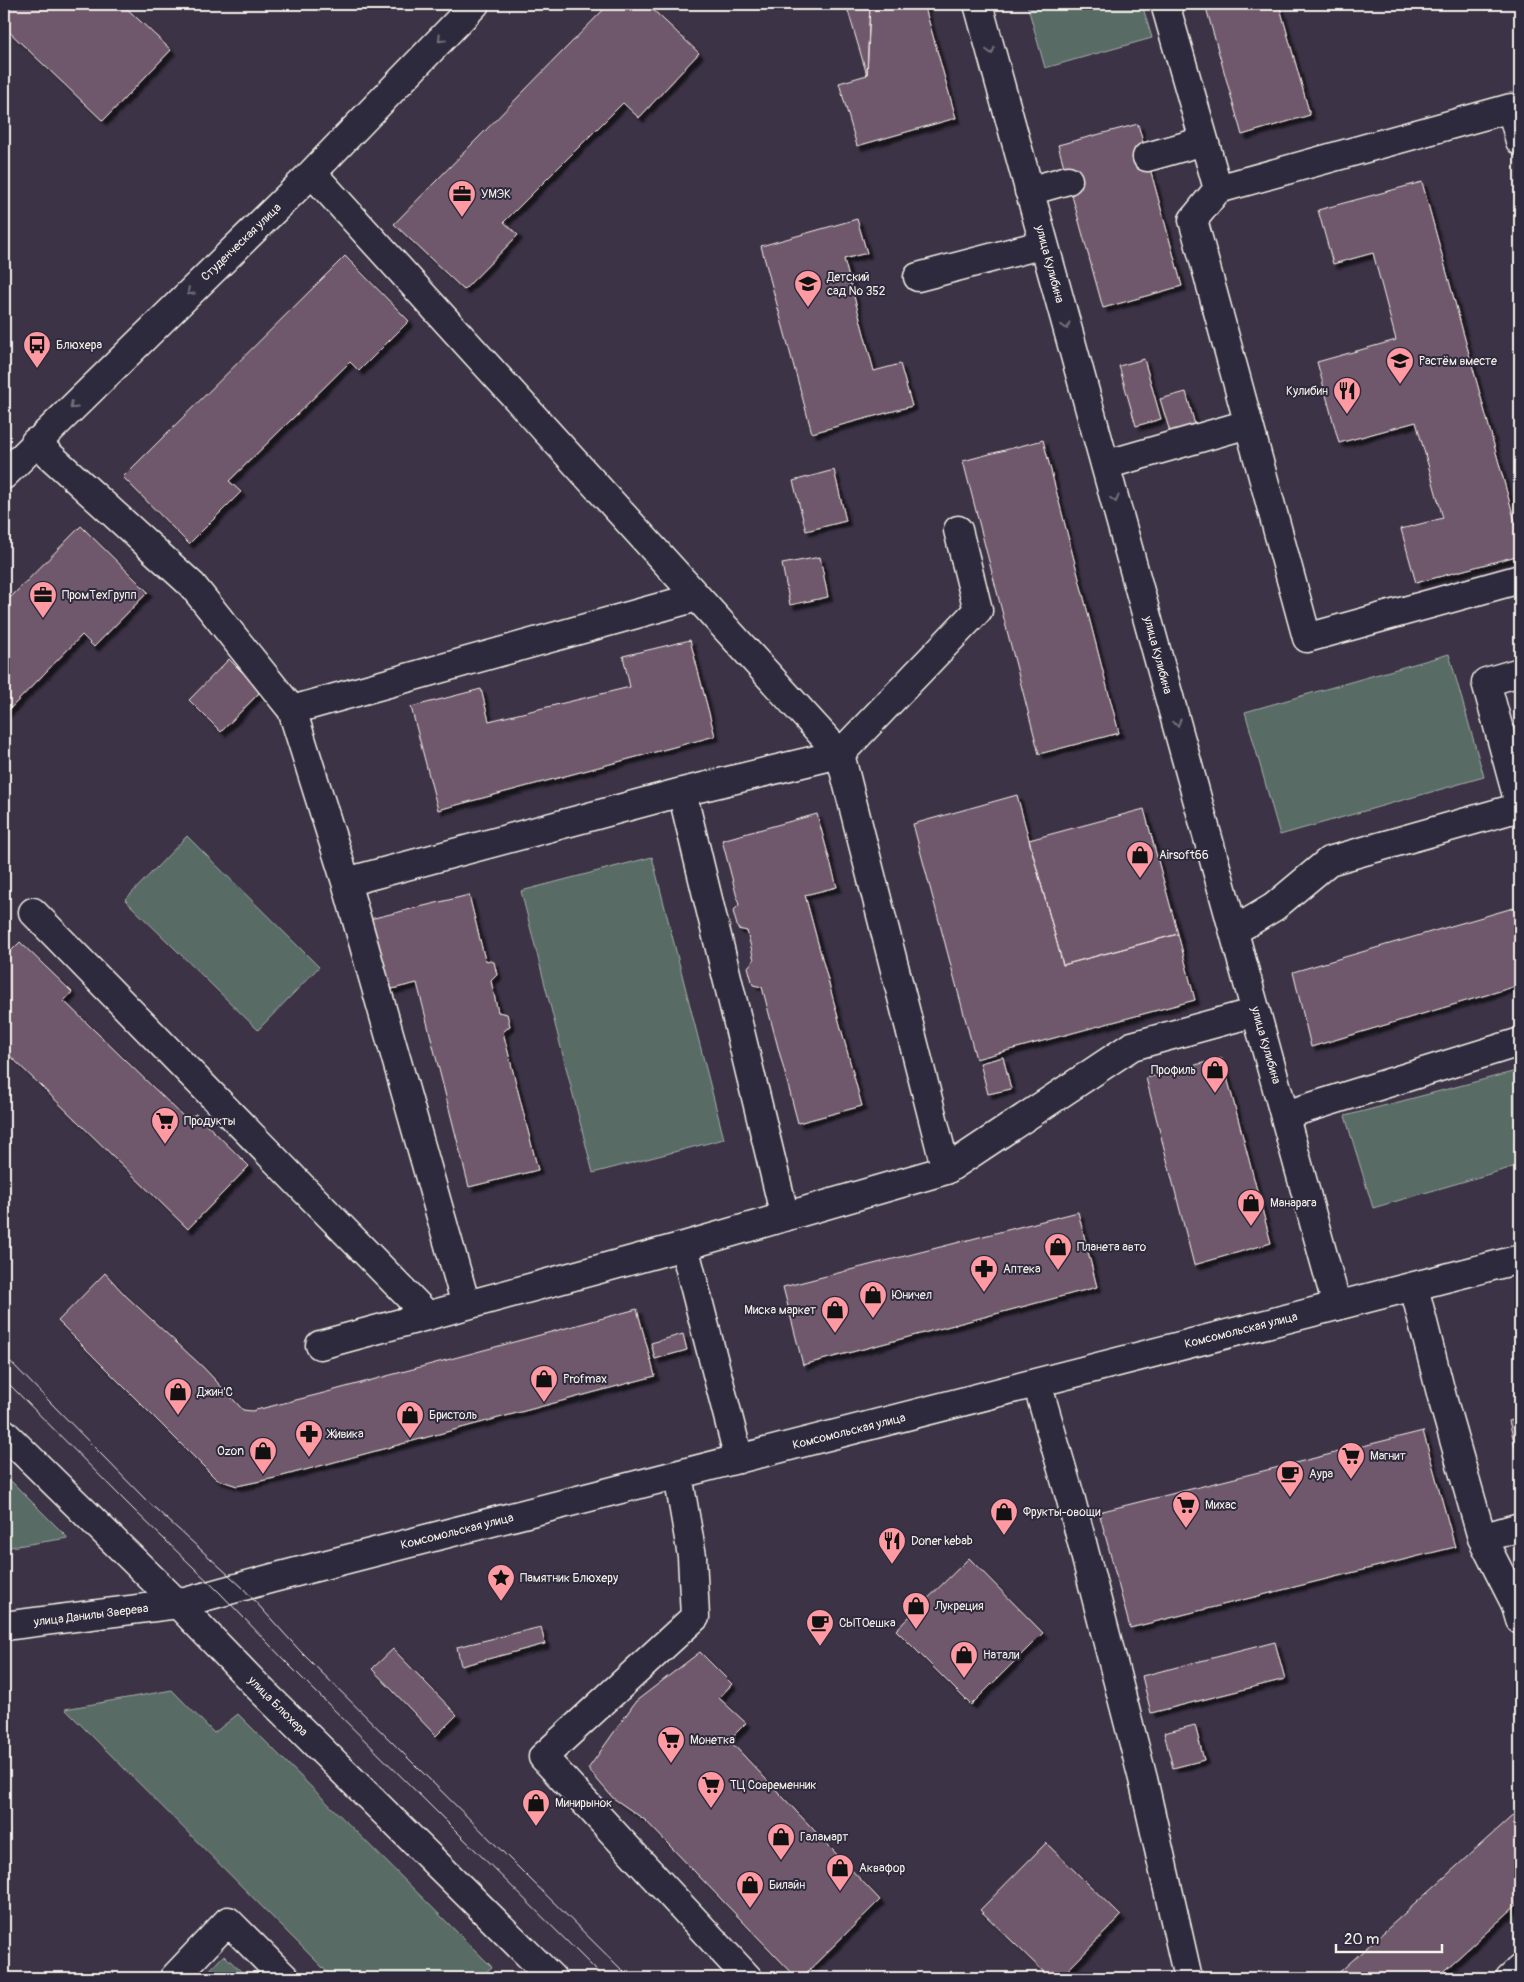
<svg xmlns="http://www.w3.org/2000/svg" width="1524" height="1982" font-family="Pangolin,sans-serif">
  <defs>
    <filter id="shadow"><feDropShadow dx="4.5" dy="4.5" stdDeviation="1" flood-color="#0009"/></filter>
  </defs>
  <rect width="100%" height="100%" fill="#3c3346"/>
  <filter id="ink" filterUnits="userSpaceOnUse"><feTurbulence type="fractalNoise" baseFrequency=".02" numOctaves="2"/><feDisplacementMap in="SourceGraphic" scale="10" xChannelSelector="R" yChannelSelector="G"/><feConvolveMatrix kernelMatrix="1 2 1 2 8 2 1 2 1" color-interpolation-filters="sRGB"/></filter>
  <g filter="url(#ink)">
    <path fill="#596c65" stroke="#a6aea6" d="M1027,4H1142L1152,38L1045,68Z
      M1449,654L1484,777L1280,835L1245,712Z
      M187,836L319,967L258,1030L125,900Z
      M652,857L724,1139L593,1173L521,891Z
      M1520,1070V1165L1373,1208L1345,1116Z
      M4,1474L68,1538L4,1548Z
      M172,1690L214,1733L238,1714L492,1967L479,1978H333L65,1709Z
      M224,1955L248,1978H202Z"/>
    <path fill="#70596c" stroke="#f4f1e8" filter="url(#shadow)" d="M4,4H122L171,50L103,121L4,27Z
      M609,4H647L699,53L639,118L623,103L504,222L518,235L464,290L394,224Z
      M846,4H870L867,75Z
      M870,4H924L956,118L857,146L839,83L867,75Z
      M1205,4H1279L1310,115L1242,135Z
      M1138,124L1182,286L1103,308L1058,145Z
      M1422,182L1520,540V555L1416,583L1401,529L1443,518L1416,422L1339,443L1317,362L1396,340L1373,253L1333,264L1318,210Z
      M857,219L867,253L844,259L874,371L900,364L912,406L812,433L761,246Z
      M345,256L409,321L359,371L350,362L229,481L241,492L189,544L123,477Z
      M1144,359L1161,419L1136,426L1119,366Z
      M1186,392L1195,425L1170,432L1160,399Z
      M1043,440L1119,733L1039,754L963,461Z
      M834,470L846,521L806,531L793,481Z
      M81,526L148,592L94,647L82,635L4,715V604Z
      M820,557L828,597L790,605L782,564Z
      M690,640L715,736L438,810L411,707L481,689L489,721L630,687L623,656Z
      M229,659L261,691L221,732L189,700Z
      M1017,795L1063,965L1178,934L1195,1000L976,1059L913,824Z
      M1144,809L1178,934L1063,965L1029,840Z
      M817,814L837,887L805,895L862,1106L798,1123L762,987L753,985L748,967L754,960L747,931L738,929L733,911L739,905L722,840Z
      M469,895L485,960L494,962L497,975L491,981L498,1012L507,1014L510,1026L503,1032L538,1170L469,1187L417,983L388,990L370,919Z
      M1520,906V985L1311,1047L1293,972Z
      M20,942L72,992L64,1001L186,1119L196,1114L249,1166L188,1229L4,1050V958Z
      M1003,1057L1011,1089L988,1094L980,1063Z
      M1222,1058L1271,1243L1194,1265L1146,1078Z
      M1078,1212L1097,1287L803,1365L783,1287Z
      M105,1273L126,1296L204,1368L243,1410L252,1411L316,1395L637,1309L655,1376L275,1478L237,1486L216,1479L58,1321Z
      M683,1334L687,1350L655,1359L651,1343Z
      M1520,1418V1466L1509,1421Z
      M1423,1431L1455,1547L1130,1628L1099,1512Z
      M969,1558L1043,1633L971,1705L896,1630Z
      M541,1627L545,1644L461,1666L457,1647Z
      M1275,1642L1285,1679L1151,1713L1142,1676Z
      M393,1649L457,1715L436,1736L372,1669Z
      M700,1652L732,1684L719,1698L746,1723L729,1740L880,1900L801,1978H797L645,1820L613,1798L588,1769L636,1701Z
      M1195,1725L1204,1760L1173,1768L1164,1733Z
      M1520,1809V1902L1436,1978H1333Z
      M1046,1843L1121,1916L1060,1978H1050L980,1910Z"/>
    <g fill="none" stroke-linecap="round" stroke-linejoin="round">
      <defs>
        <path id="minor" d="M978,4L1337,1306
          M1165,4L1218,189
          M1520,141L1511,108L1218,189L1193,220L1307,638L1520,579
          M1147,157L1204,141
          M312,173L840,754L946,1170
          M1029,191L1068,180
          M918,277L1044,244
          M35,442L192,585L292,710L346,882L466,1305
          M1105,465L1248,424
          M4,475L312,173L475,4
          M292,710L697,597
          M682,792L785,1217
          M346,882L682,792L840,754L978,610L958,530
          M33,912L428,1316
          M1234,931L1274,907L1329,861L1520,807L1486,682L1520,672
          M1285,1115L1520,1042
          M684,1246L739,1459
          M1414,1287L1443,1401L1482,1538L1515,1603L1520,1620
          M320,1345L684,1246L946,1170L1132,1046L1256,1012
          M1037,1383L1071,1500L1143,1779L1188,1978
          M678,1475L692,1556L695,1617L543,1757L748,1978
          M1482,1538L1520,1527
          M174,1978L228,1921L285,1978
          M1510,1978L1520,1969"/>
        <path id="major" d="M4,1433L178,1604L259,1688L552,1978
          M4,1626L178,1604L273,1578L1520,1259"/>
      </defs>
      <use href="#minor" stroke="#f4f1e8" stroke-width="31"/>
      <use href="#major" stroke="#f4f1e8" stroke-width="31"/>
      <use href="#minor" stroke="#2f2a3d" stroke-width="28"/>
      <use href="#major" stroke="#2f2a3d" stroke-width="28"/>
      <path stroke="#f4f1e8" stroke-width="1" d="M4,1355L146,1500L242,1587L302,1653L630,1978
        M4,1379L133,1509L220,1593L288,1664L604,1978"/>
    </g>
    <defs><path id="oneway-chevron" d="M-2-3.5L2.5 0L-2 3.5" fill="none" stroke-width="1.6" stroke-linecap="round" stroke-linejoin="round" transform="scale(1.25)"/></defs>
    <g stroke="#747079">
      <use href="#oneway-chevron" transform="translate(441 39) rotate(134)"/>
      <use href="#oneway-chevron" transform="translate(991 51) rotate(75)"/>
      <use href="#oneway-chevron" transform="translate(190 292) rotate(136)"/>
      <use href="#oneway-chevron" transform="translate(1066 326) rotate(74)"/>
      <use href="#oneway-chevron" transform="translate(73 406) rotate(136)"/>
      <use href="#oneway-chevron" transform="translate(1115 499) rotate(75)"/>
      <use href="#oneway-chevron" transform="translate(1177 723) rotate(75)"/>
    </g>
  </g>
  <defs>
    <symbol id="office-pin" viewBox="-11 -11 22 30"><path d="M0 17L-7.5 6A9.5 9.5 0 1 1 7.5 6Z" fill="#ff9aa2" stroke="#2f2a3d"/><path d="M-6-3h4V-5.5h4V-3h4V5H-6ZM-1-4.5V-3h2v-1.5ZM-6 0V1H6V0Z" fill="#111"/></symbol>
    <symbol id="school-pin" viewBox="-11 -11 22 30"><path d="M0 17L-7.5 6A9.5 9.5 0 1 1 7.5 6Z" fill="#ff9aa2" stroke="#2f2a3d"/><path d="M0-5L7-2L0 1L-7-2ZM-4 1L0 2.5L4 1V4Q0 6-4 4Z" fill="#111"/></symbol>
    <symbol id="bus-pin" viewBox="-11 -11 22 30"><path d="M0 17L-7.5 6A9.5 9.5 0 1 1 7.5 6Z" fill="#ff9aa2" stroke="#2f2a3d"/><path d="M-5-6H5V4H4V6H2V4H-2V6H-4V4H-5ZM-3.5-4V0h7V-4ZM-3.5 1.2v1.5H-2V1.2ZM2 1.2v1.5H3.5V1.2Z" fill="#111"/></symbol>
    <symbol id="restaurant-pin" viewBox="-11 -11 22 30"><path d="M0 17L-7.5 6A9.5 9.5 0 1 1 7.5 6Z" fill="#ff9aa2" stroke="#2f2a3d"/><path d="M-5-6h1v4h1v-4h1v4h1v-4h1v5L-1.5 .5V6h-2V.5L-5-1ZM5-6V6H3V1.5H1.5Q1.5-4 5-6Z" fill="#111"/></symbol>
    <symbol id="shop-pin" viewBox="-11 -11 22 30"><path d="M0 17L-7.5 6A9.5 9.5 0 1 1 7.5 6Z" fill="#ff9aa2" stroke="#2f2a3d"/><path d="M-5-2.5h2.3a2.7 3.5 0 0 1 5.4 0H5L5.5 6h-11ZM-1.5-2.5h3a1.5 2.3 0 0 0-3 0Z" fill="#111"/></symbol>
    <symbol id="supermarket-pin" viewBox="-11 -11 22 30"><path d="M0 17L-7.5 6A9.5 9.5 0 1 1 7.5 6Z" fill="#ff9aa2" stroke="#2f2a3d"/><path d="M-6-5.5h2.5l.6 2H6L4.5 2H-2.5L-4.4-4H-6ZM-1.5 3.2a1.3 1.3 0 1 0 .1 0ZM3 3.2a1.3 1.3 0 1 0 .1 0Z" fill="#111"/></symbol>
    <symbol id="pharmacy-pin" viewBox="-11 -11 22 30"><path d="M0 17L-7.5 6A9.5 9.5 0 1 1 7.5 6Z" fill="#ff9aa2" stroke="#2f2a3d"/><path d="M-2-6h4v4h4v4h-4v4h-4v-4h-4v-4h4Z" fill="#111"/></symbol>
    <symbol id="cafe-pin" viewBox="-11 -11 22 30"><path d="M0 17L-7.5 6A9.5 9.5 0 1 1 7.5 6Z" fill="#ff9aa2" stroke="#2f2a3d"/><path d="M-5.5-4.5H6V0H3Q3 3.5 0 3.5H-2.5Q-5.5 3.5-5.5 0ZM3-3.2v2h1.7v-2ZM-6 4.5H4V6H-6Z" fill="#111"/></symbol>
    <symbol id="sight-pin" viewBox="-11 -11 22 30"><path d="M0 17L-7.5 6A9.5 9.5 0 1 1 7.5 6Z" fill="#ff9aa2" stroke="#2f2a3d"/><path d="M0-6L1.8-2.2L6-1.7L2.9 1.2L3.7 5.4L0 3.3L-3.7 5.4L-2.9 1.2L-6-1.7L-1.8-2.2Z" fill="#111"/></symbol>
  </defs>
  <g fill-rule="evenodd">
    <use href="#office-pin" x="446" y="178" width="32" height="43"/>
    <use href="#school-pin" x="792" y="268" width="32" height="43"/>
    <use href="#bus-pin" x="21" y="329" width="32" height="43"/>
    <use href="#school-pin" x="1384" y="345" width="32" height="43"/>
    <use href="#restaurant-pin" x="1331" y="375" width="32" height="43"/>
    <use href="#office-pin" x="27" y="579" width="32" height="43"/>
    <use href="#shop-pin" x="1124" y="839" width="32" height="43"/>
    <use href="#shop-pin" x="1199" y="1054" width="32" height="43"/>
    <use href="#supermarket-pin" x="149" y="1105" width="32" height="43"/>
    <use href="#shop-pin" x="1235" y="1187" width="32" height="43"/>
    <use href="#shop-pin" x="1042" y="1231" width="32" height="43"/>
    <use href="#pharmacy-pin" x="968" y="1253" width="32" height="43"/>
    <use href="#shop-pin" x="857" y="1279" width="32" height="43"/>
    <use href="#shop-pin" x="819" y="1294" width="32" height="43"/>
    <use href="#shop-pin" x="528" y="1363" width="32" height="43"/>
    <use href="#shop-pin" x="162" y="1376" width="32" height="43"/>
    <use href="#shop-pin" x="394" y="1399" width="32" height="43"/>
    <use href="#pharmacy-pin" x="293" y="1418" width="32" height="43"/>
    <use href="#shop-pin" x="247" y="1435" width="32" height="43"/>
    <use href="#supermarket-pin" x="1335" y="1440" width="32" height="43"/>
    <use href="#cafe-pin" x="1274" y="1458" width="32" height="43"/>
    <use href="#supermarket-pin" x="1170" y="1489" width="32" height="43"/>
    <use href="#shop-pin" x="988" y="1496" width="32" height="43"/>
    <use href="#restaurant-pin" x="876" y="1525" width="32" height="43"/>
    <use href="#sight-pin" x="485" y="1562" width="32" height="43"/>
    <use href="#shop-pin" x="900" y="1590" width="32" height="43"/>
    <use href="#cafe-pin" x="804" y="1607" width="32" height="43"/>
    <use href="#shop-pin" x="948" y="1639" width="32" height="43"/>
    <use href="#supermarket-pin" x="655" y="1724" width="32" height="43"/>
    <use href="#supermarket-pin" x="695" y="1769" width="32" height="43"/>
    <use href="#shop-pin" x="520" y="1787" width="32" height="43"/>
    <use href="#shop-pin" x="765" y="1821" width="32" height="43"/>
    <use href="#shop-pin" x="824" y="1852" width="32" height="43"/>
    <use href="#shop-pin" x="734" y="1869" width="32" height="43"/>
  </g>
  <g text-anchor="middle" stroke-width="4" stroke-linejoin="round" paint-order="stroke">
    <g font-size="12" fill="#f4f1e8" stroke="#2f2a3d" text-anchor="start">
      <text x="481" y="198">УМЭК</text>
      <text x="827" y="281">Детский<tspan x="827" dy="14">сад № 352</tspan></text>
      <text x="56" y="349">Блюхера</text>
      <text x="1419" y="365">Растём вместе</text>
      <text x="1328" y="395" text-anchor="end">Кулибин</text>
      <text x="62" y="599">ПромТехГрупп</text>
      <text x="1159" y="859">Airsoft66</text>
      <text x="1196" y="1074" text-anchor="end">Профиль</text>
      <text x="184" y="1125">Продукты</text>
      <text x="1270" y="1207">Манарага</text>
      <text x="1077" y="1251">Планета авто</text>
      <text x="1003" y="1273">Аптека</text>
      <text x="892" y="1299">Юничел</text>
      <text x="816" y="1314" text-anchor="end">Миска маркет</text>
      <text x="563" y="1383">Profmax</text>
      <text x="197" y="1396">Джин'С</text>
      <text x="429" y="1419">Бристоль</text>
      <text x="328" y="1438">Живика</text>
      <text x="244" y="1455" text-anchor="end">Ozon</text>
      <text x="1370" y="1460">Магнит</text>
      <text x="1309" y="1478">Аура</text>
      <text x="1205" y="1509">Михас</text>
      <text x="1023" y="1516">Фрукты-овощи</text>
      <text x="911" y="1545">Doner kebab</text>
      <text x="520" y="1582">Памятник Блюхеру</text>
      <text x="935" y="1610">Лукреция</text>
      <text x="839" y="1627">СЫТОешка</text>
      <text x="983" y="1659">Натали</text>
      <text x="690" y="1744">Монетка</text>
      <text x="730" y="1789">ТЦ Современник</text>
      <text x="555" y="1807">Минирынок</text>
      <text x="800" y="1841">Галамарт</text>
      <text x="859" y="1872">Аквафор</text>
      <text x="769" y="1889">Билайн</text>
    </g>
    <g font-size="12" fill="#f4f1e8" stroke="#2f2a3d">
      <text transform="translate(241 242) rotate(-44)" y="4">Студенческая улица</text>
      <text transform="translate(1050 264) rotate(75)" y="4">улица Кулибина</text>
      <text transform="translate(1158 655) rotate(75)" y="4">улица Кулибина</text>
      <text transform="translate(1266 1045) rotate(74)" y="4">улица Кулибина</text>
      <text transform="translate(1241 1330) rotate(-14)" y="4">Комсомольская улица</text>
      <text transform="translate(849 1431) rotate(-14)" y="4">Комсомольская улица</text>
      <text transform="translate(457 1531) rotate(-14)" y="4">Комсомольская улица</text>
      <text transform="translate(91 1615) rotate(-7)" y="4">улица Данилы Зверева</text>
      <text transform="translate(278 1706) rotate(45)" y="4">улица Блюхера</text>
    </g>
  </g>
  <rect width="1524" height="1982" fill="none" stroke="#2f2a3d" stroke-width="20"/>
  <rect x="10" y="10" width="1504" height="1962" fill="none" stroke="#f4f1e8" stroke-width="2" filter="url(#ink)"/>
  <path d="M1336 1944v8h106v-8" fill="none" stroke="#f4f1e8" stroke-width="2.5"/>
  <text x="1344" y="1944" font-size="15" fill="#f4f1e8" stroke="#2f2a3d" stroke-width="4" paint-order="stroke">20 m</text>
</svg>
